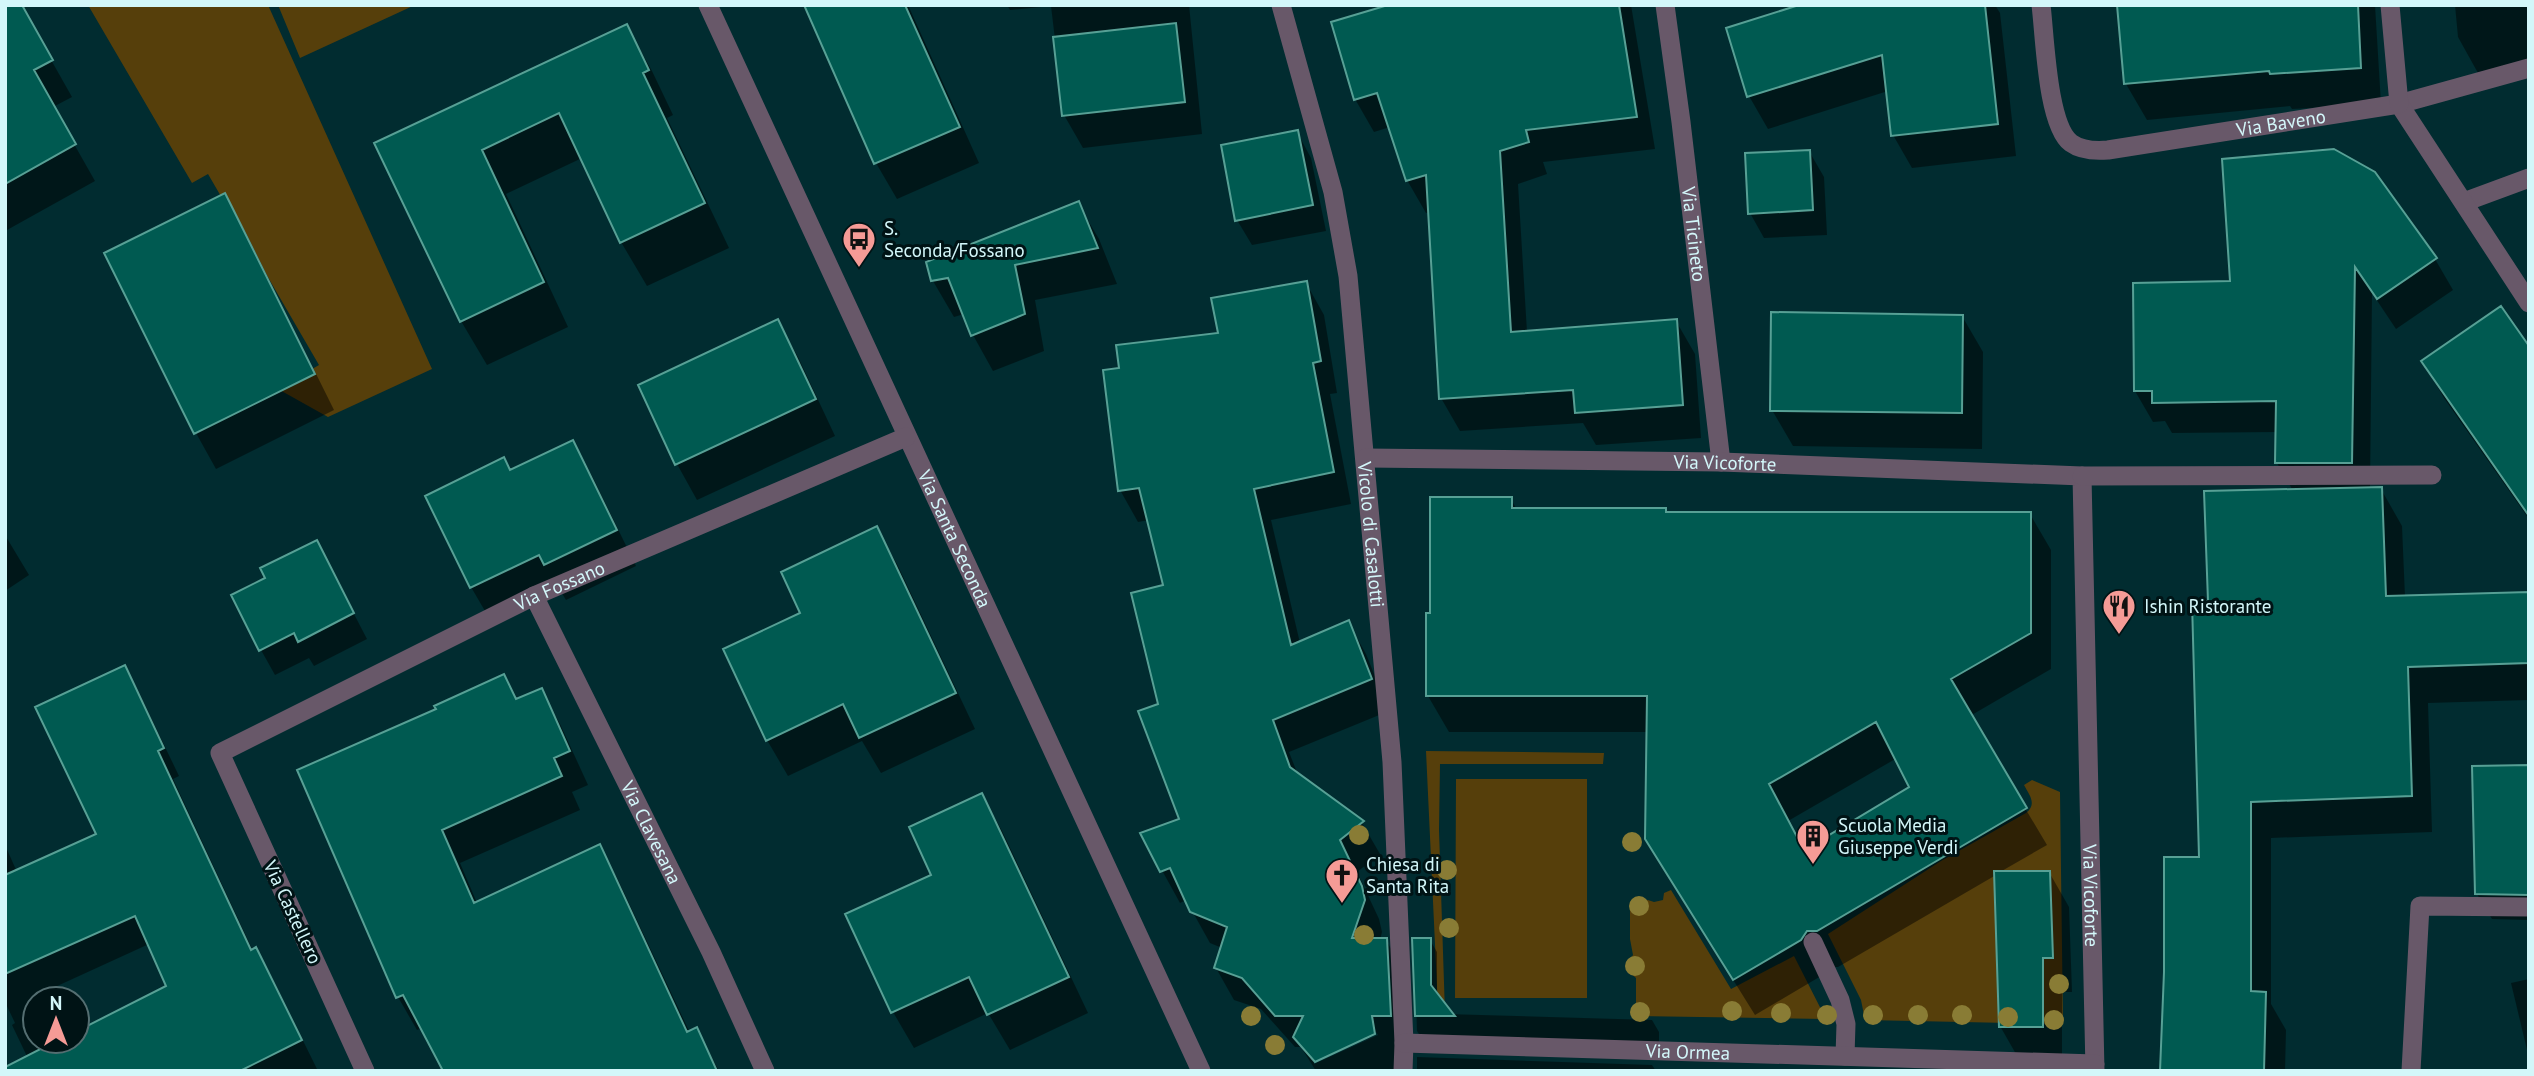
<svg xmlns="http://www.w3.org/2000/svg" width="2534" height="1076" font-family="'PT Sans',sans-serif">
  <rect width="100%" height="100%" fill="#012c30"/>
  <path fill="#563f0b" d="M88,5H268L432,369L328,417L278,389L319,365L208,174L192,183Z
    M278,5H415L300,58Z
    M1426,751L1604,753L1603,764H1440L1439,830L1445,1013L1438,1009Z
    M1456,779H1587V998H1455Z
    M2032,780L2060,792L2063,1024L1865,1020L1861,1000L1828,934L1941,861L2026,813C2037,804 2030,796 2024,785Z
    M1671,890L1731,989L1794,956L1826,1019L1636,1016V978L1627,970L1628,962L1633,955L1630,939V905L1648,900L1654,902L1663,900L1664,893Z"/>
  <path fill="#0007" fill-rule="evenodd" d="M5,5H20L72,97L53,107L95,181L7,230L5,226Z
    M805,5H908L979,163L897,199L876,163Z
    M1007,5H1189L1202,134L1083,148L1064,115L1051,6L1010,10Z
    M1394,5H1631L1655,149L1543,162L1547,174L1518,184L1527,332L1676,321L1695,354L1701,438L1596,445L1583,423L1460,431L1441,398L1430,212L1426,213L1407,180L1390,127L1374,132L1355,99Z
    M1805,5H1995L2000,13L2016,156L1912,168L1893,135L1888,91L1768,129L1749,96L1728,30Z
    M2119,5H2375L2381,104L2292,109L2290,106L2147,120L2126,84Z
    M2455,5H2529V61L2478,73L2458,37Z
    M627,27L652,71L673,115L667,118L729,248L647,286L621,242L582,158L506,194L568,327L487,365L461,321L376,144Z
    M1297,132L1311,158L1326,231L1252,245L1237,220Z
    M1809,151L1824,177L1827,235L1764,238L1750,213Z
    M2224,160L2435,259L2453,290L2396,329L2372,293L2370,489H2381L2402,526L2405,597L2529,594V700L2428,703L2432,832L2271,838V1004L2286,1030L2285,1071H2162L2201,859L2209,603L2292,489L2277,463V432L2172,433L2165,421L2153,422L2135,391L2231,283Z
    M225,196L245,231L334,410L216,469L196,433L106,254Z
    M1078,204L1099,239L1117,284L1035,300L1044,351L993,371L973,335L964,314L954,317L933,281Z
    M1306,283L1324,315L1337,393L1330,394L1351,504L1271,520L1300,643L1348,622L1366,654L1389,711L1289,752L1298,775L1362,823L1380,854L1357,872L1379,919L1382,932L1380,940H1386L1404,971L1408,1071H1316L1301,1047H1295L1261,1009L1234,1000L1216,968L1222,948L1210,943L1186,900L1180,903L1142,834L1181,820L1160,705L1165,587L1149,520L1138,522L1120,490L1121,369L1220,334ZM1376,1032L1378,1035L1314,1064V1060Z
    M1962,316L1983,352L1982,449L1793,446L1772,410Z
    M778,322L798,357L835,436L697,500L677,464Z
    M2529,350V519L2444,398L2423,362Z
    M572,442L593,478L636,566L566,600L560,590L492,623L471,587L511,472Z
    M1511,499L1517,510H1665L1667,514H2030L2051,550V669L1970,716L2047,845L2000,872H2049L2069,907L2072,992H2062V1061H2020L2000,1026L1996,875L1838,967H1828L1821,976L1755,1015L1668,875L1648,732H1449L1428,696L1432,615ZM1897,758L1911,787L1805,852L1788,821Z
    M876,529L897,564L975,729L881,773L862,741L788,776L767,740L802,614Z
    M5,535L29,575L5,591Z
    M330,568L367,639L314,666L309,658L275,675L261,650Z
    M124,667L140,695L179,776L173,779L253,951L255,950L272,978L317,1069L313,1071H34L12,1025L15,1023L5,1002V845L17,872L98,835ZM149,944L169,987L78,1032L77,1030V1041H35V999H61L55,987Z
    M504,677L517,701L541,690L560,724L588,785L572,792L580,810L460,863L477,903L599,846L618,880L690,1033L697,1030L719,1071H445L422,1028L417,1030L398,997L438,710Z
    M2529,767V920L2492,919L2477,894Z
    M982,795L1002,831L1088,1013L1010,1050L988,1013L914,1048L893,1012L933,876Z
    M1414,940H1430L1437,952V996L1445,1014L1652,1020L1659,1032V1050L1425,1043L1417,1031Z
    M2529,979V1058L2511,983Z
    M1417,1057L1652,1065L1656,1071H1417Z"/>
  <path fill="#005a51" stroke="#57a095" stroke-width="2" fill-rule="evenodd" d="M5,5H22L53,60L34,70L76,144L5,184Z
    M804,5H905L960,127L874,164Z
    M1388,5H1619L1637,117L1526,130L1529,142L1500,151L1511,332L1677,319L1683,405L1575,413L1573,390L1439,399L1426,175L1406,181L1377,93L1354,100L1331,22Z
    M1799,5H1985L1998,124L1891,136L1882,55L1747,97L1726,28Z
    M2117,5H2358L2361,68L2270,74L2269,71L2124,84Z
    M1176,23L1185,102L1062,116L1053,37Z
    M627,24L649,70L643,73L705,203L620,243L559,113L482,150L544,282L460,322L374,143Z
    M1298,130L1313,205L1235,221L1221,145Z
    M2334,149L2375,172L2437,258L2377,299L2355,267L2352,463H2275L2276,401L2152,403V391H2134L2133,283L2230,281L2222,159Z
    M1810,150L1813,210L1748,214L1745,153Z
    M225,193L315,374L194,434L104,253Z
    M1079,201L1098,248L1015,265L1025,314L971,336L948,278L931,281L926,262Z
    M1307,281L1321,361L1313,363L1334,472L1254,489L1291,645L1349,620L1372,679L1273,720L1290,767L1364,821L1340,840L1362,886L1365,900L1352,938H1387L1391,1016H1372L1375,1034L1315,1062L1293,1037L1303,1016H1275L1242,978L1214,968L1227,927L1190,912L1170,868L1160,872L1140,833L1179,819L1138,711L1158,704L1131,593L1163,585L1139,488L1118,491L1103,370L1119,368L1116,345L1218,333L1211,298Z
    M2501,306L2529,346V516L2421,361Z
    M1771,312L1963,315L1962,413L1770,411Z
    M778,319L816,399L675,465L638,385Z
    M573,440L617,530L544,565L539,555L470,588L425,496L504,457L510,470Z
    M2382,487L2386,596L2529,592V663L2408,667L2412,796L2251,802V991L2266,992L2264,1071H2160L2164,972V857H2199L2192,602L2208,601L2204,491Z
    M1430,497H1512V508H1666V512H2031V633L1951,679L2027,808L1817,931H1807L1801,940L1733,980L1645,839L1647,696H1426V613H1430ZM1876,722L1909,787L1804,850L1769,784Z
    M877,526L956,693L859,738L843,704L766,741L723,649L800,613L781,572Z
    M317,540L354,613L298,642L294,633L259,651L231,595L265,578L260,568Z
    M125,665L164,748L158,751L251,950L256,947L302,1040L240,1071H5V1067L56,1041H77V1031L166,986L135,916L5,974V875L96,834L35,707Z
    M504,674L516,699L542,688L570,751L554,758L562,776L442,830L474,903L600,844L687,1032L697,1027L717,1071H443L403,995L396,998L297,770L436,709L434,706Z
    M2529,765V895L2475,894L2472,766Z
    M982,793L1069,977L987,1015L969,977L891,1013L845,914L931,875L909,827Z
    M1994,871H2050L2053,958H2043V1027H1999Z
    M1412,938H1431V985L1455,1016H1415Z"/>
  <g fill="none" stroke-linecap="round" stroke-linejoin="round">
    <path stroke="#685869" stroke-width="19" d="M2399,104L2529,68
      M2464,202L2529,178
      M1813,942L1840,1000L1846,1024L1845,1056"/>
    <g stroke="#685869" stroke-width="19">
      <path id="s1" d="M708,5L1201,1071"/>
      <path id="s2" d="M1281,5L1333,192L1348,276L1392,762L1404,1043L1403,1071"/>
      <path id="s3" d="M1665,5L1681,122L1721,462"/>
      <path id="s4" d="M2041,5C2045,36 2047,125 2071,143C2082,151 2096,151 2108,150L2399,104L2529,303"/>
      <path d="M2390,5L2399,104"/>
      <path id="s5" d="M1366,458L1721,462L2082,476L2095,1071"/>
      <path d="M2082,476L2432,475"/>
      <path id="s6" d="M534,596L711,952L765,1071"/>
      <path id="s7" d="M1404,1043L2095,1064"/>
      <path id="s8" d="M365,1071L220,753L534,596L906,437"/>
      <path d="M2411,1071L2420,906L2529,907"/>
    </g>
  </g>
  <g fill="#897c35">
    <circle cx="1359" cy="835" r="10"/>
    <circle cx="1632" cy="842" r="10"/>
    <circle cx="1447" cy="870" r="10"/>
    <circle cx="1639" cy="906" r="10"/>
    <circle cx="1449" cy="928" r="10"/>
    <circle cx="1364" cy="935" r="10"/>
    <circle cx="1635" cy="966" r="10"/>
    <circle cx="2059" cy="984" r="10"/>
    <circle cx="1732" cy="1011" r="10"/>
    <circle cx="1640" cy="1012" r="10"/>
    <circle cx="1781" cy="1013" r="10"/>
    <circle cx="1827" cy="1015" r="10"/>
    <circle cx="1873" cy="1015" r="10"/>
    <circle cx="1918" cy="1015" r="10"/>
    <circle cx="1962" cy="1015" r="10"/>
    <circle cx="1251" cy="1016" r="10"/>
    <circle cx="2008" cy="1017" r="10"/>
    <circle cx="2054" cy="1020" r="10"/>
    <circle cx="1275" cy="1045" r="10"/>
  </g>
  <defs>
    <symbol id="bus-pin" viewBox="-11 -11 22 30"><path d="M0 17L-7.5 6A9.5 9.5 0 1 1 7.5 6Z" fill="#f59b96" stroke="#001315"/><path d="M-5-6H5V4H4V6H2V4H-2V6H-4V4H-5ZM-3.5-4V0h7V-4ZM-3.5 1.2v1.5H-2V1.2ZM2 1.2v1.5H3.5V1.2Z" fill="#111"/></symbol>
    <symbol id="restaurant-pin" viewBox="-11 -11 22 30"><path d="M0 17L-7.5 6A9.5 9.5 0 1 1 7.5 6Z" fill="#f59b96" stroke="#001315"/><path d="M-5-6h1v4h1v-4h1v4h1v-4h1v5L-1.5 .5V6h-2V.5L-5-1ZM5-6V6H3V1.5H1.5Q1.5-4 5-6Z" fill="#111"/></symbol>
    <symbol id="building-pin" viewBox="-11 -11 22 30"><path d="M0 17L-7.5 6A9.5 9.5 0 1 1 7.5 6Z" fill="#f59b96" stroke="#001315"/><path d="M-4-6H4V6H1V3H-1V6H-4ZM-2.5-4.3h1.7v1.8h-1.7ZM.8-4.3h1.7v1.8H.8ZM-2.5-1h1.7V.8h-1.7ZM.8-1h1.7V.8H.8Z" fill="#111"/></symbol>
    <symbol id="church-pin" viewBox="-11 -11 22 30"><path d="M0 17L-7.5 6A9.5 9.5 0 1 1 7.5 6Z" fill="#f59b96" stroke="#001315"/><path d="M-1.2-6h2.4v3.5h3.3v2.4h-3.3V6h-2.4V-.1h-3.3v-2.4h3.3Z" fill="#111"/></symbol>
  </defs>
  <g fill-rule="evenodd">
    <use href="#bus-pin" x="840" y="220" width="38" height="52"/>
    <use href="#restaurant-pin" x="2100" y="587" width="38" height="52"/>
    <use href="#building-pin" x="1794" y="817" width="38" height="52"/>
    <use href="#church-pin" x="1323" y="856" width="38" height="52"/>
  </g>
  <g text-anchor="middle" stroke-width="6" stroke-linejoin="round" paint-order="stroke">
    <g font-size="19" fill="#d3f7fa" stroke="#001315">
      <text dy="7" stroke="none"><textPath href="#s4" startOffset="357">Via Baveno</textPath></text>
      <text dy="7" stroke="none"><textPath href="#s3" startOffset="231">Via Ticineto</textPath></text>
      <text dy="7" stroke="none"><textPath href="#s5" startOffset="359">Via Vicoforte</textPath></text>
      <text dy="7" stroke="none"><textPath href="#s2" startOffset="539">Vicolo di Casalotti</textPath></text>
      <text dy="7" stroke="none"><textPath href="#s1" startOffset="588">Via Santa Seconda</textPath></text>
      <text dy="7" stroke="none"><textPath href="#s8" startOffset="728">Via Fossano</textPath></text>
      <text dy="7" stroke="none"><textPath href="#s6" startOffset="264">Via Clavesana</textPath></text>
      <text dy="7" stroke="none"><textPath href="#s5" startOffset="1136">Via Vicoforte</textPath></text>
      <text transform="translate(293 912) rotate(65)" y="7">Via Castellero</text>
      <text dy="7" stroke="none"><textPath href="#s7" startOffset="284">Via Ormea</textPath></text>
    </g>
    <g font-size="19" fill="#d3f7fa" stroke="#001315" text-anchor="start">
      <text x="884" y="235">S.<tspan x="884" dy="22">Seconda/Fossano</tspan></text>
      <text x="2144" y="613">Ishin Ristorante</text>
      <text x="1838" y="832">Scuola Media<tspan x="1838" dy="22">Giuseppe Verdi</tspan></text>
      <text x="1366" y="871">Chiesa di<tspan x="1366" dy="22">Santa Rita</tspan></text>
    </g>
  </g>
  <rect width="2534" height="1076" fill="none" stroke="#d3f7fa" stroke-width="14"/>
  <g transform="translate(56 1020)"><circle r="33" fill="#001315" stroke="#546e71" stroke-width="2"/>
  <path d="M0-5L12 26L0 18L-12 26Z" fill="#f59b96"/>
  <text y="-10" font-size="19" font-weight="bold" text-anchor="middle" fill="#d3f7fa">N</text>
  </g>
</svg>
